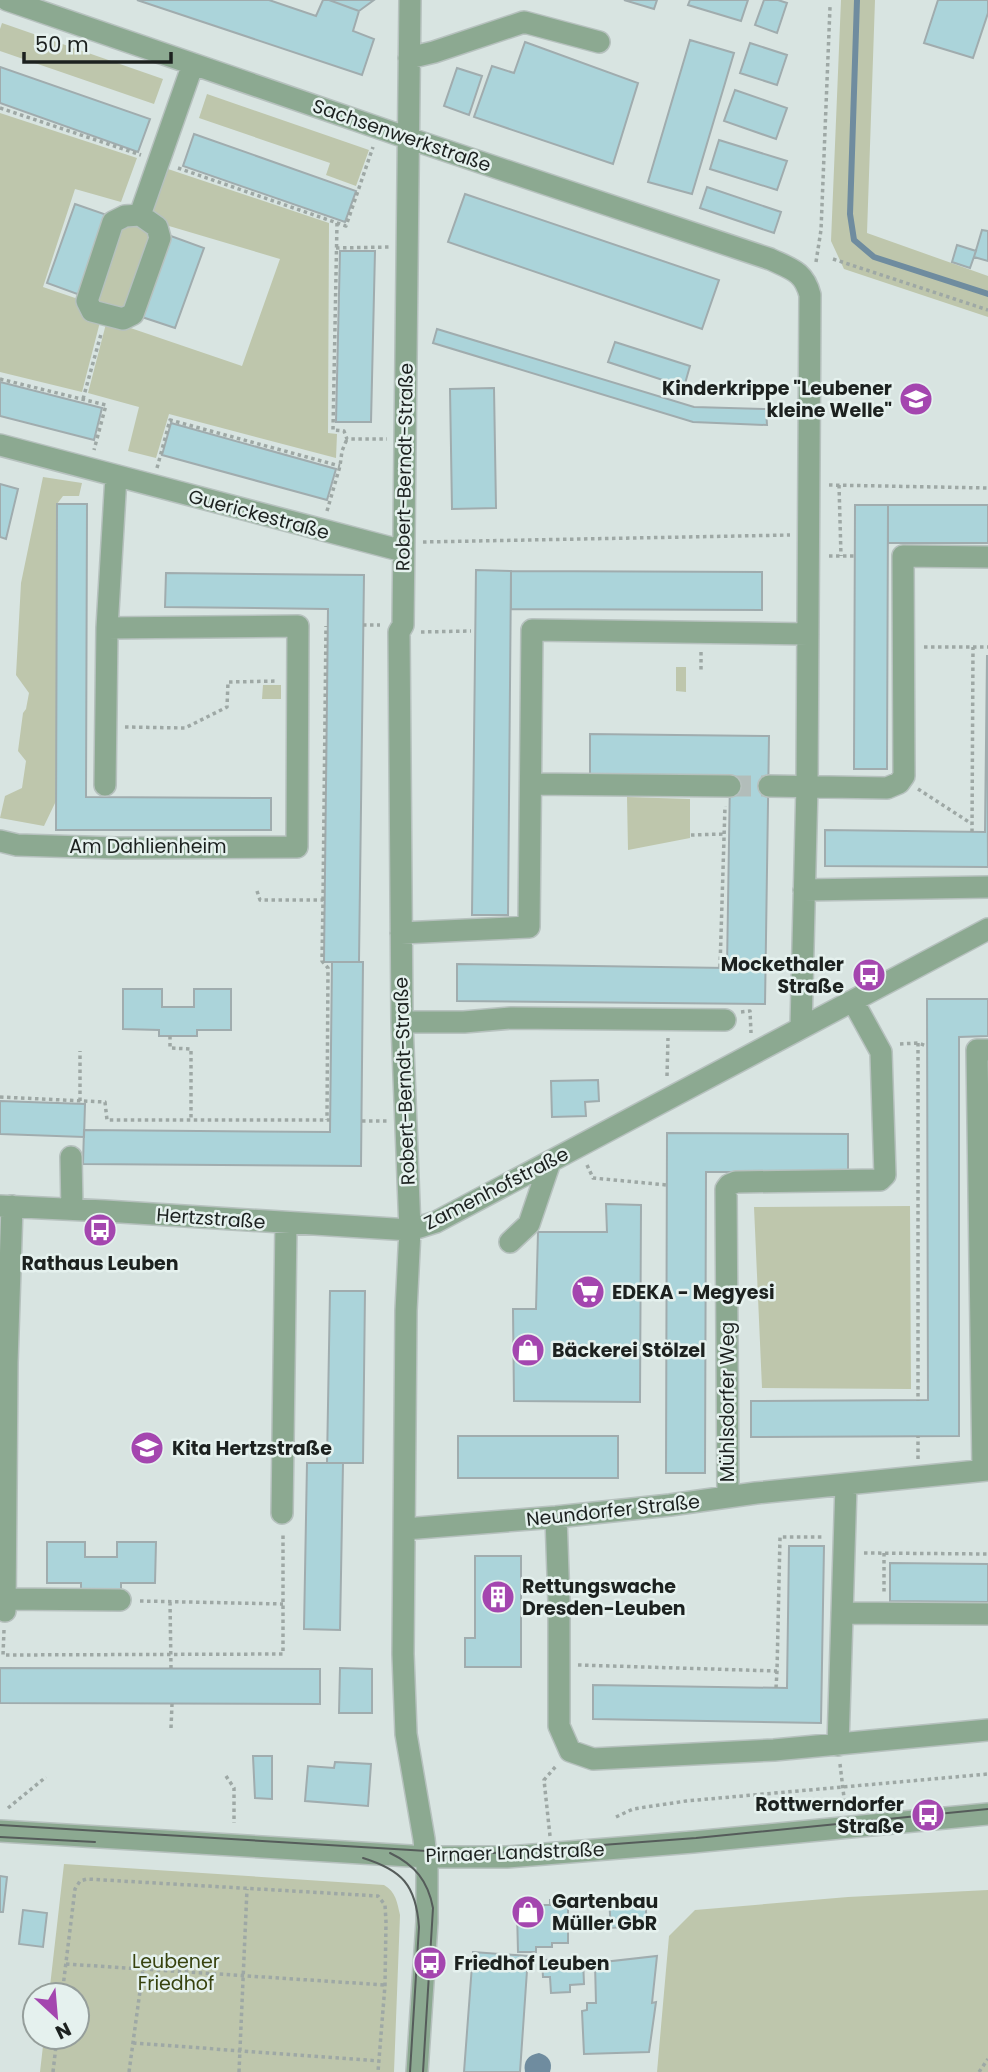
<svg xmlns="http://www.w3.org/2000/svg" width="988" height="2072" font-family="Poppins,sans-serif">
  <rect width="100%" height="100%" fill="#d8e4e1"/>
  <path fill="#bec6ac" d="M841,0H875L867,233L988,276V317L844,269L831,241Z
    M2,23L163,79L154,104L0,51V29Z
    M207,94L369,150L356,186L326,175L330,163L199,118Z
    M0,113L137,158L121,202L75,189L43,287L81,300L101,318L82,392L0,372Z
    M165,168L329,223L328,433L337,434L336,458L169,414L156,458L128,451L139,407L88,393L107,320L242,366L280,259L169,226L151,213Z
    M127,222L148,230L150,240L130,303L120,310L99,304L93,295L117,228Z
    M43,477L82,483L79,496H63L57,504L56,801L44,826L0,818L5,796L22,788L26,761L18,751L23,713L26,709L29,693L16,675L21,583Z
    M676,667H686V692L676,691Z
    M263,685H281V699H262Z
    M627,797L690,799V838L628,850Z
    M910,1206L911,1389L762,1388L754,1207Z
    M64,1864L384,1885C396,1892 397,1902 400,1915L394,2072H40L44,2037H77V1995H49Z
    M988,1890V2072H657L669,1936L695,1910L848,1897Z"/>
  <path fill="#6f8c9f" d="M539,2053C549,2056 553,2062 550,2072H525C523,2061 528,2055 539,2053Z"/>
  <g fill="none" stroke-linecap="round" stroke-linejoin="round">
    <path stroke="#6f8c9f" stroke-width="6" d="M857,0L850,214L854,240L874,257L988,294"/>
  </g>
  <path fill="#abd4da" stroke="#a0acae" stroke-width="2" d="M137,0H269L316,16L323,0H329L359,11L353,31L374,39L362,75Z
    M329,0H374L359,11Z
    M624,0H657L654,9Z
    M690,0H748L741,21L688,5Z
    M764,0H778L787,3L777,33L755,25Z
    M938,0H988V13L973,58L924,43Z
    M690,40L734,53L692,194L648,182Z
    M525,42L638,83L613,164L474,117L492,66L514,73Z
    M750,43L787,55L777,85L740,73Z
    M0,67L150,119L138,152L0,103Z
    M457,68L482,76L469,115L444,106Z
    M735,90L787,108L776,139L724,121Z
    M194,134L356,191L345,222L183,166Z
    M719,140L787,161L777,190L710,169Z
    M707,187L781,212L774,233L700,208Z
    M465,194L719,280L702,329L448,242Z
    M75,204L107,215L80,295L47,283Z
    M982,230L988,231V261L974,257Z
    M168,235L204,248L175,328L139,316Z
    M957,245L976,251L970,268L952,262Z
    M340,251H375L371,422H336Z
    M437,329L694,407L766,409L767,425L693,422L433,343Z
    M615,342L690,366L684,387L608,362Z
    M0,382L102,408L94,440L0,416Z
    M494,388L496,508L452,509L450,389Z
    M171,423L336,469L327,500L162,455Z
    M0,484L18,489L6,539L0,537Z
    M57,504H87L86,797L271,798V830H56Z
    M855,505H888L887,769H854Z
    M888,505H988V543H888Z
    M476,570L511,571L508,915H472Z
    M511,571L762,572V610L511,609Z
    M166,573L364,575L359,962H324L328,609L165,607Z
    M987,655L988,867L825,866V830L985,832Z
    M590,734L769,736L765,1004L457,1001V964L727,968L730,778L590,777Z
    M332,962H363L361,1166L83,1164L84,1130L330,1132Z
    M123,989H162V1007H194V989H231V1030H197V1036H159V1030L123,1029Z
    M927,999H988V1036L959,1037V1436L751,1437V1401L928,1400Z
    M598,1080L599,1101L585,1102L586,1116L552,1117L551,1081Z
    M0,1101L85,1104L84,1137L0,1134Z
    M667,1133L848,1134V1172H706L705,1473H666Z
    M606,1204L641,1205L640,1402L514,1401L513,1309H536L538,1232H607Z
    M330,1291H365L363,1463H327Z
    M458,1436H618V1478H458Z
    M307,1463H343L340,1630L304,1629Z
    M47,1542H85V1557H117V1542H156L155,1583H121V1589H81V1583H47Z
    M789,1546H824L821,1723L593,1719V1685L787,1688Z
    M475,1556H521V1667H465V1638H475Z
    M890,1563L988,1564V1602L890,1601Z
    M0,1668L320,1669V1704L0,1703Z
    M340,1668L372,1669V1713H339Z
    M253,1756H272V1799L255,1798Z
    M335,1762L371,1764L368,1806L305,1801L308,1766L334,1768Z
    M0,1876L7,1877L3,1912H0Z
    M645,1897L647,1925L611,1928L609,1900Z
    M550,1900H568V1943H552V1947H536V1952H518L517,1911L532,1910V1905H550Z
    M23,1910L47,1913L43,1947L19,1944Z
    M473,1952L528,1956L520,2072H464Z
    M657,1956L652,2003L656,2002L649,2052L584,2054L582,2011L587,2010V2003H596L595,1963Z
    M583,1959L584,1984L570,1985V1992L551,1993L550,1977H543L542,1960Z"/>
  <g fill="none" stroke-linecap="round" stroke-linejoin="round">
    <path stroke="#b2bdba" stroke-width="21" stroke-dasharray="21 10" stroke-linecap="butt" d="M730,786H769"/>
    <defs>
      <path id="minor" d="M7,0L408,138L770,259C791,269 804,271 810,295L807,785L801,1028
        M410,0L403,625L399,632L402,1022L410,1230L406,1311L403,1654L406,1734L424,1839L427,1868V1922L417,2072
        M409,58L434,52L524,22L599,42
        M140,215L157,227L160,238L133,314L123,319L92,311L87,301L113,222L125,216L140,215L193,64
        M0,445L403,551
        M531,784L730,786
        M105,785L107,628L116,476
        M769,786L887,788L899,783L904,776L903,556L988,557
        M0,841L17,845L117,848L297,847L298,626L107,628
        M804,890L988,887
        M401,933L529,927L532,630L808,634
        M402,1022H464L511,1018L725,1020
        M71,1157L72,1209
        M0,1206L105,1211L410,1230L436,1222L988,929
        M510,1242L529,1224L550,1162
        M983,1470L977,1050H988
        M728,1497L726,1189L729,1185L736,1182L880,1180L885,1175L881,1052L853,1001
        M282,1513L286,1223
        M556,1517L559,1602V1726L570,1751L593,1759L774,1750L988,1730
        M405,1529L556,1517L670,1505L756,1493L988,1470
        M5,1599L120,1600
        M5,1611L7,1363L12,1206
        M842,1613L988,1614
        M838,1745L846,1485
        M0,1831L427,1857H507L693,1842L988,1814"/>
    </defs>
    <use href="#minor" stroke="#b6c1be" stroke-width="24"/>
    <path stroke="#9ea8a5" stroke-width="3.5" stroke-dasharray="3.5 3.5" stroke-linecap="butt" d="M0,108L141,155
      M178,168L346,226L373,147
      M337,223L333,430L344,431L347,439H387
      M336,248L390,247
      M833,259L988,310
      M816,262L821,230L830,7
      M0,379L106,405L94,450
      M83,399L101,334
      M157,468L170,420L340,466
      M829,485L988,488
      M839,485L841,556
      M327,511L340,466L342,451L347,439
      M423,542L790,535
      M829,556H855
      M363,625H380
      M421,632L471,631
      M924,647H988
      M701,652V672
      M125,727L185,728L227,707L228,682L278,681
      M918,789L972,824
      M972,832L973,647
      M691,835L724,834
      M257,891L260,900H323L322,961L328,968L327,1120
      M323,900L326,626
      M720,967L725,806
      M741,1012L750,1011L751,1033
      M170,1036V1048L191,1049V1120
      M918,1043V1401
      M900,1044L918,1043L927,1046
      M667,1076L668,1038
      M0,1097L105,1102L107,1120H330
      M80,1101V1051
      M362,1121H388
      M587,1165L593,1178L667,1185
      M918,1459V1436
      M864,1553L988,1554
      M884,1553V1593
      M140,1601L283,1604
      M170,1602L171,1668
      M4,1630L3,1655L283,1654V1533
      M578,1665L777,1671L780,1537H824
      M776,1688L777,1671
      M171,1728L172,1704
      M840,1764L845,1806
      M226,1776L234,1788V1823
      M8,1808L46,1777
      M616,1817L633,1809L686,1801L988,1774
      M550,1836L544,1780L557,1765
      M66,1964L385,1985
      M62,1995L75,1889L80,1881L87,1879L378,1896L385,1905L386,1922L385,1985L378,2072
      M133,2043L379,2061
      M53,2072L57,2037
      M129,2072L143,1969
      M239,2072L247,1889
      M979,2072L988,2059"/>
    <use href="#minor" stroke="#8ca991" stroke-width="21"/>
    <path stroke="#555c5a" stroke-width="2" d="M0,1825L460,1853H493L696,1838L988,1809
      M0,1837L95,1842
      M390,1853C415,1865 428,1881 433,1908L423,2072
      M363,1858C402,1870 416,1885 419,1927L410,2072"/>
  </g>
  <defs>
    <symbol id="school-disc" viewBox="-11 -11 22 22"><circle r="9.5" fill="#a446af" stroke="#e5f1ee"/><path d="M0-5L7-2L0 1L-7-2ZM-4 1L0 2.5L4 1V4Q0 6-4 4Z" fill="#fff"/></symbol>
    <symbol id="bus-disc" viewBox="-11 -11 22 22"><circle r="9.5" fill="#a446af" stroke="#e5f1ee"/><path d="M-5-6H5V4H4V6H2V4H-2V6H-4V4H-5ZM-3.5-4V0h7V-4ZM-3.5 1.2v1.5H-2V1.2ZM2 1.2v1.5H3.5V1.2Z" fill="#fff"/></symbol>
    <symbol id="supermarket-disc" viewBox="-11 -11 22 22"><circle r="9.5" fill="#a446af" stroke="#e5f1ee"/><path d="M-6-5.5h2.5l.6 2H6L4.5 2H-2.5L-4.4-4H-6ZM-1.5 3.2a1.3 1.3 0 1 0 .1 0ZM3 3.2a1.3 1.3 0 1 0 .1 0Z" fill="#fff"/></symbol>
    <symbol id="shop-disc" viewBox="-11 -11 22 22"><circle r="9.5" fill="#a446af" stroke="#e5f1ee"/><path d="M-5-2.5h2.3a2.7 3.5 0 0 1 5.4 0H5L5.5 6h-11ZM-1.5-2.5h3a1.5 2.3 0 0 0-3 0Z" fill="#fff"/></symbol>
    <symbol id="building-disc" viewBox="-11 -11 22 22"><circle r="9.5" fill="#a446af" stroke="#e5f1ee"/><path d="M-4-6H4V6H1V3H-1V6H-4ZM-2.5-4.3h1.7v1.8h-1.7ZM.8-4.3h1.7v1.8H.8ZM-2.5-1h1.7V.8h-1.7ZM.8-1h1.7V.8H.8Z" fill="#fff"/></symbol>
  </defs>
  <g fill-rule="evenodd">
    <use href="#school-disc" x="897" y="380" width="38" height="38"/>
    <use href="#bus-disc" x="850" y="956" width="38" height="38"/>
    <use href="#bus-disc" x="81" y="1211" width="38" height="38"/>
    <use href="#supermarket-disc" x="569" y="1273" width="38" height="38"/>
    <use href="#shop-disc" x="509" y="1331" width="38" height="38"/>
    <use href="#school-disc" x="128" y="1429" width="38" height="38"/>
    <use href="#building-disc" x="479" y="1578" width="38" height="38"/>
    <use href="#bus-disc" x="909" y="1796" width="38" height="38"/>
    <use href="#shop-disc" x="509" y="1893" width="38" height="38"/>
    <use href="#bus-disc" x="411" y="1944" width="38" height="38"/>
  </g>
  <g text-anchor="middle" stroke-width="5" stroke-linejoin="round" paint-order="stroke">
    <g font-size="19" fill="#1c211f" stroke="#e5f1ee">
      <text transform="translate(402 135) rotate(19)" y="7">Sachsenwerkstraße</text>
      <text transform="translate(404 467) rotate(-89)" y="7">Robert-Berndt-Straße</text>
      <text transform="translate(259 514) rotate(15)" y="7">Guerickestraße</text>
      <text x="148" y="853">Am Dahlienheim</text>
      <text transform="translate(404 1081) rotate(-92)" y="7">Robert-Berndt-Straße</text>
      <text transform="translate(496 1188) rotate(-27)" y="7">Zamenhofstraße</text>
      <text transform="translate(211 1218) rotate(4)" y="7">Hertzstraße</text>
      <text transform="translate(727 1402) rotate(-90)" y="7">Mühlsdorfer Weg</text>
      <text transform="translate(613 1510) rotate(-6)" y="7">Neundorfer Straße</text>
      <text transform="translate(515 1852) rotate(-2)" y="7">Pirnaer Landstraße</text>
    </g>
    <g font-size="19" font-weight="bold" fill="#1c211f" stroke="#e5f1ee" text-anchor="start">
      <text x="892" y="395" text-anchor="end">Kinderkrippe "Leubener<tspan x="892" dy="22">kleine Welle"</tspan></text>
      <text x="844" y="971" text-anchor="end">Mockethaler<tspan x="844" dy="22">Straße</tspan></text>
      <text x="100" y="1270" text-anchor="middle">Rathaus Leuben</text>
      <text x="612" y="1299">EDEKA - Megyesi</text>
      <text x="552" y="1357">Bäckerei Stölzel</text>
      <text x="172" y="1455">Kita Hertzstraße</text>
      <text x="522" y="1593">Rettungswache<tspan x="522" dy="22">Dresden-Leuben</tspan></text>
      <text x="904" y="1811" text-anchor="end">Rottwerndorfer<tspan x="904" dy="22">Straße</tspan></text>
      <text x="552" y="1908">Gartenbau<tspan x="552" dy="22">Müller GbR</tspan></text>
      <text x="454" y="1970">Friedhof Leuben</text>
    </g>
    <g font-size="19" fill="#37420e" stroke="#e5f1ee">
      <text x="176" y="1968">Leubener<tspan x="176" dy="22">Friedhof</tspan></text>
    </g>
  </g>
  <g transform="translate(56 2016) rotate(154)"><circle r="33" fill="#e5f1ee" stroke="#959e9b" stroke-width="2"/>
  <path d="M0-5L12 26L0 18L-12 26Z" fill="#a446af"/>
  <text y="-10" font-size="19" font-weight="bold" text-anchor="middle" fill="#1c211f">N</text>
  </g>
  <path d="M24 52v10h147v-10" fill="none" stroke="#1c211f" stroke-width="3.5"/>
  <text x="35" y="52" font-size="21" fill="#1c211f" stroke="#e5f1ee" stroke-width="5" paint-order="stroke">50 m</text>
</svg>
